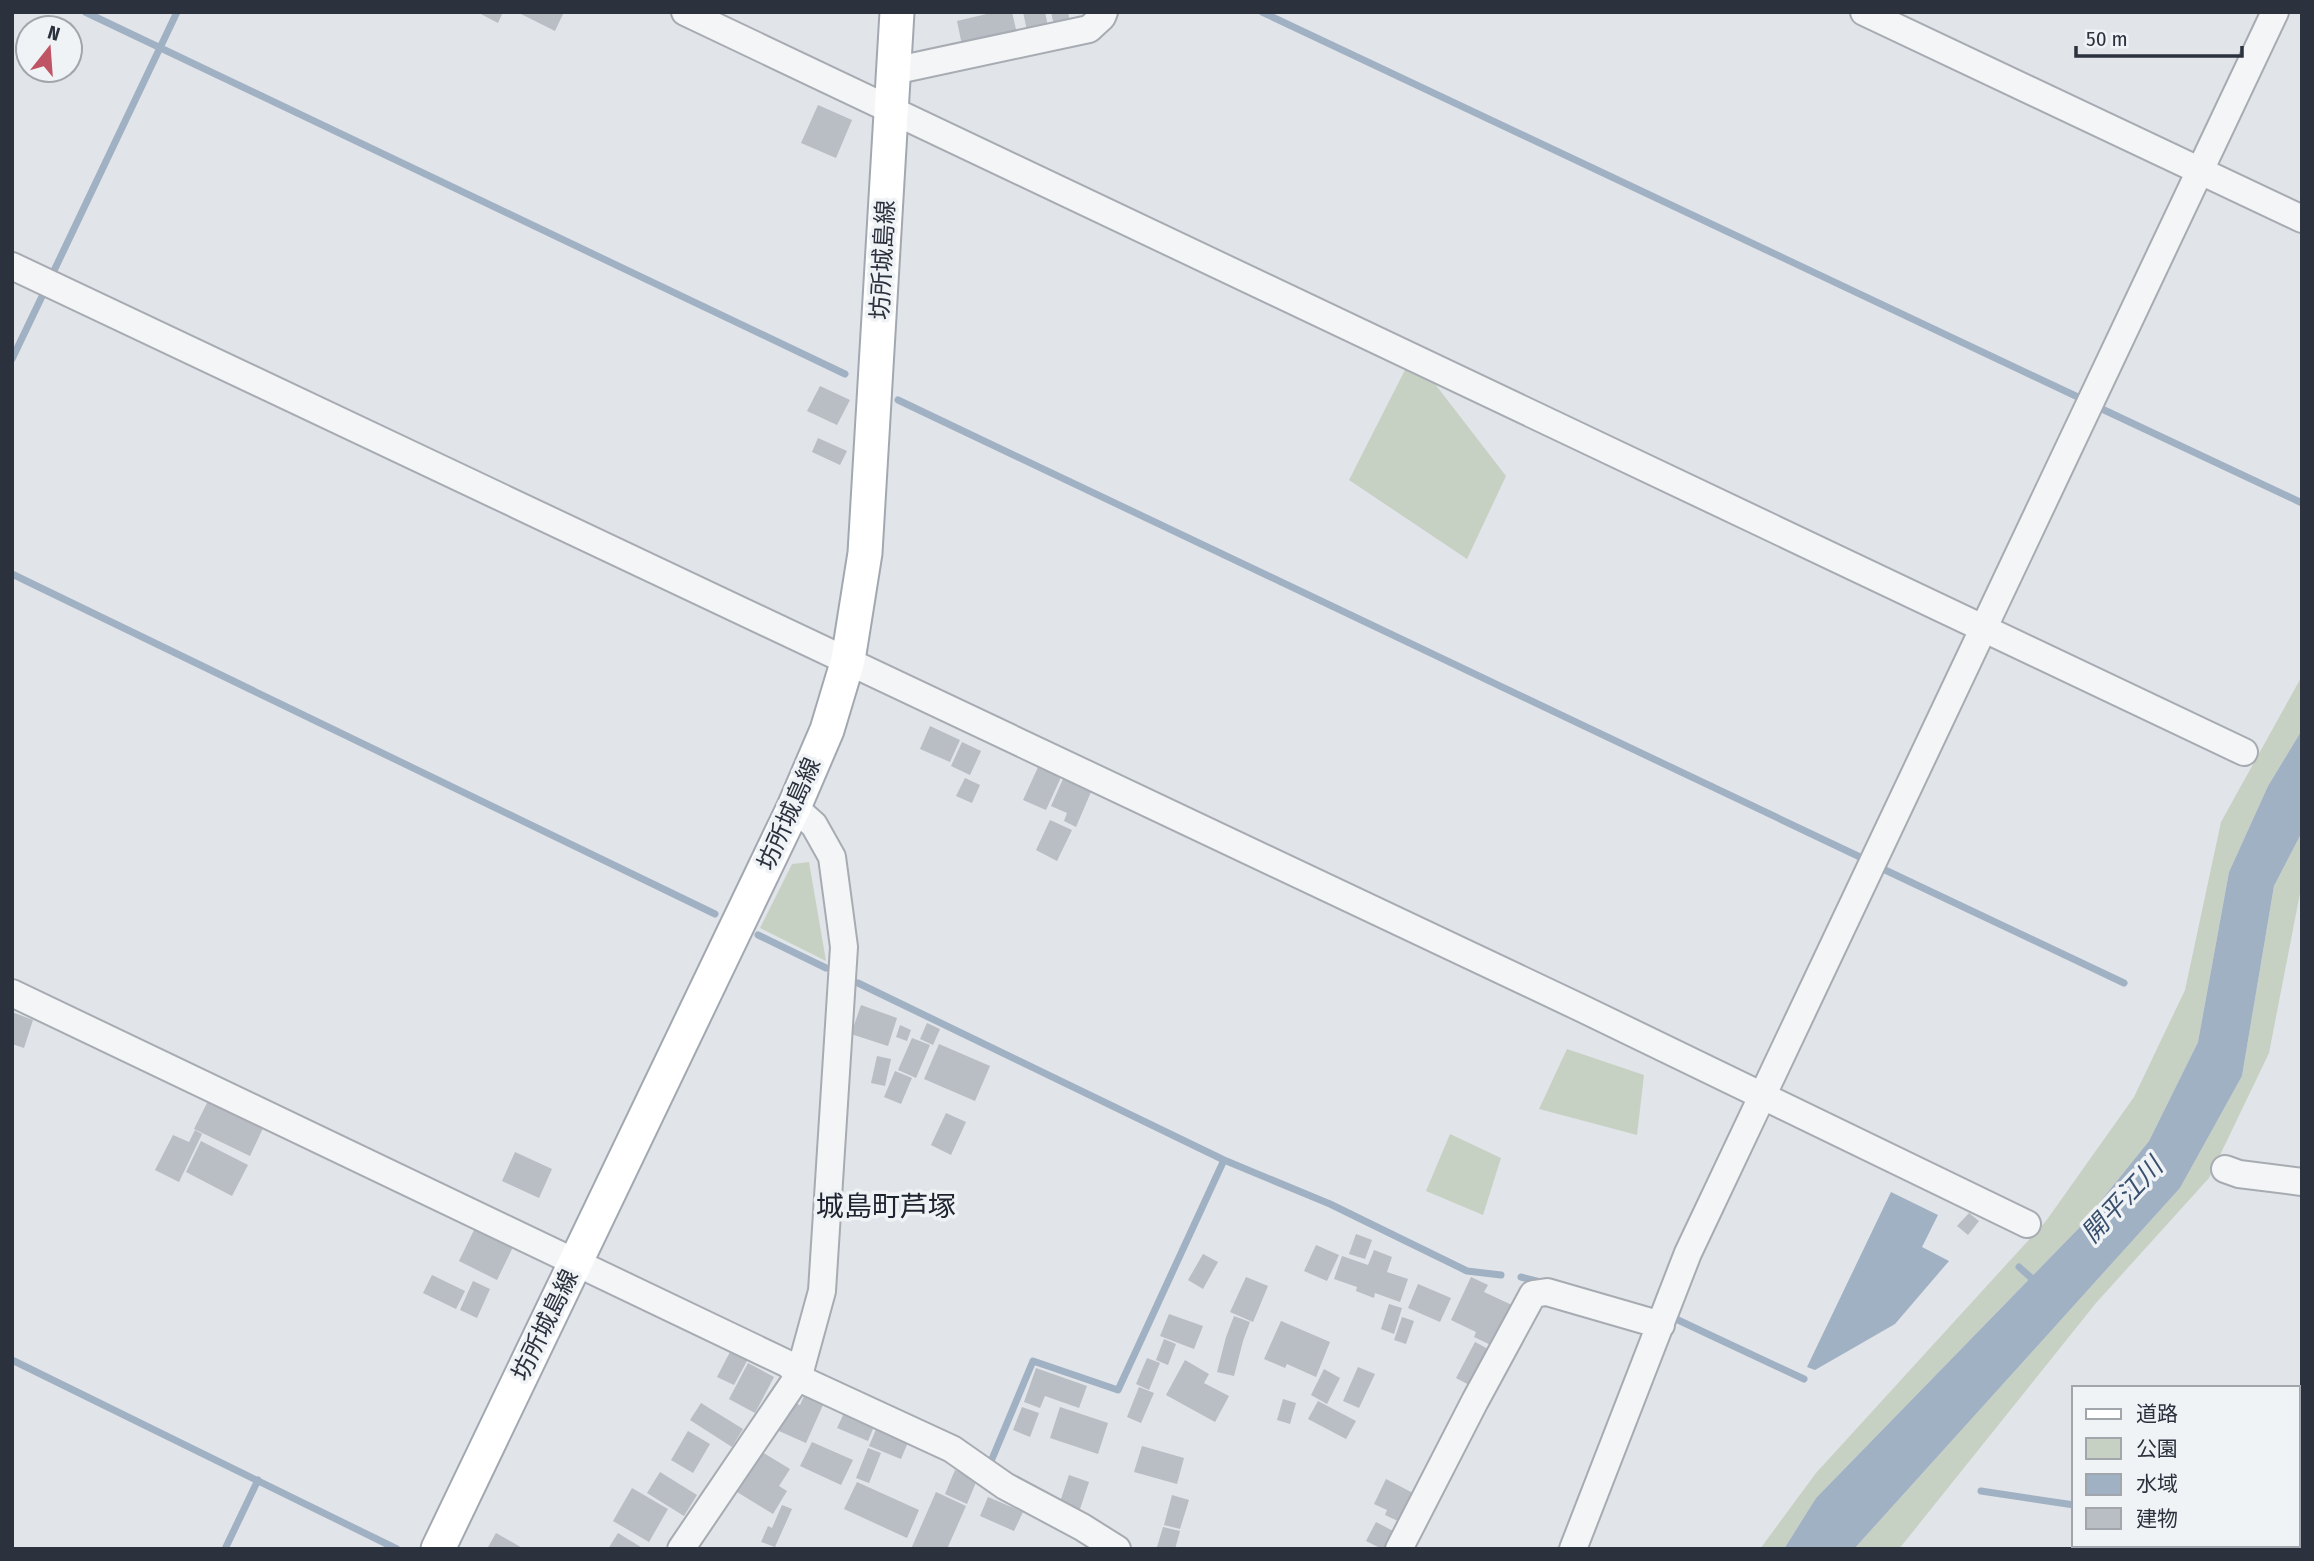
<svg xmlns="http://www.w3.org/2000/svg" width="2314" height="1561" font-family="'Fira Sans Condensed','Noto Sans JP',sans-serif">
  <rect width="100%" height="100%" fill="#e1e4e8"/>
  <path fill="#c7d1c3" d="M1407,366L1428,375L1506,476L1467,559L1349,480Z
    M2302,676V730L2268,786L2229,872L2198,1042L2149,1141L2079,1228L1816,1498L1784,1549H1760L1816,1473L2046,1221L2134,1097L2185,990L2221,822Z
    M2302,832V883L2269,1053L2209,1178L2096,1303L1899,1549H1854L2180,1188L2242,1076L2274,886Z
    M809,862L826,961L760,928L792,864Z
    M1567,1049L1644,1075L1637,1135L1539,1109Z
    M1450,1134L1501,1158L1483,1215L1426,1191Z"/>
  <path fill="#a0b1c4" d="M2302,730V832L2274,886L2242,1076L2180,1188L1854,1549H1784L1816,1498L2079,1228L2149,1141L2198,1042L2229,872L2268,786Z
    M1891,1192L1938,1215L1922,1247L1949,1261L1895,1324L1815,1370L1807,1367Z"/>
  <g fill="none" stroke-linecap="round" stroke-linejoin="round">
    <path stroke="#a0b1c4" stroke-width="7" d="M85,12L845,374
      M1262,12L2080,398
      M51,277L177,12
      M12,359L46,288
      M898,400L1860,857
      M2102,409L2302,503
      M12,574L715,914
      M1883,869L2124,983
      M758,935L826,968
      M858,983L1224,1160L1330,1204L1467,1271L1501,1275
      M2019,1267L2037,1283
      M1521,1277L1544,1283
      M1678,1320L1804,1379
      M12,1360L397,1549
      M992,1459L1033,1361L1118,1390L1224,1160
      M1981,1491L2074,1505
      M2298,1537H2302
      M225,1549L258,1480"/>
  </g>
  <path fill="#b9bdc4" d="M477,12H503L498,23Z
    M517,12H564L555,31Z
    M995,12H1012L1018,38L962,45L957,21Z
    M1023,12H1045L1049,31L1028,35Z
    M1051,12H1068L1070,22L1054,25Z
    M818,105L852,120L836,158L801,143Z
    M820,386L850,400L837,425L807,411Z
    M818,438L847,451L840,465L812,452Z
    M930,726L960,740L950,762L920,749Z
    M962,742L981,751L970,775L951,766Z
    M1039,765L1062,775L1046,810L1023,800Z
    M965,778L980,785L972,803L956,796Z
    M1063,779L1091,792L1076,827L1064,821L1067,813L1051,806Z
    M1050,820L1072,830L1057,861L1036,850Z
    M861,1005L897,1018L888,1046L851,1034Z
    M12,1012L33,1020L24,1048L12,1044Z
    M927,1023L940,1029L933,1045L920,1039Z
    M900,1025L911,1030L907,1041L896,1037Z
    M912,1038L930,1045L916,1078L898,1070Z
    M939,1044L990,1066L975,1101L924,1079Z
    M877,1056L891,1059L885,1086L871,1083Z
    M895,1071L912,1078L901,1104L884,1097Z
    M209,1099L264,1126L250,1156L194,1129Z
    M946,1113L966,1122L951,1155L931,1145Z
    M195,1130L202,1134L179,1182L155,1170L173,1135L189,1142Z
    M201,1141L248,1165L232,1196L186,1172Z
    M515,1152L552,1169L539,1198L502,1181Z
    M1969,1213L1979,1221L1968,1235L1957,1226Z
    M475,1228L513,1247L497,1280L459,1261Z
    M1356,1234L1372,1240L1365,1259L1349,1254Z
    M1316,1245L1339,1255L1327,1281L1304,1271Z
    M1374,1250L1392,1257L1387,1272L1408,1279L1400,1302L1375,1293L1374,1298L1356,1291L1357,1287L1334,1279L1342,1256L1368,1265Z
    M1203,1254L1218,1262L1203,1289L1188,1280Z
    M432,1275L465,1291L456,1309L423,1293Z
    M1246,1277L1268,1286L1253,1322L1230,1312Z
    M1471,1277L1488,1285L1484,1292L1514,1306L1495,1347L1474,1337L1476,1332L1451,1320Z
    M473,1281L490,1289L477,1318L460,1310Z
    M1418,1284L1451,1298L1440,1322L1408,1308Z
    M1389,1304L1402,1308L1394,1334L1381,1329Z
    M1169,1314L1203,1326L1194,1349L1160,1336Z
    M1234,1316L1250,1322L1243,1341L1234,1376L1217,1372L1226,1337Z
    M1402,1317L1414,1321L1406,1344L1394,1340Z
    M1281,1321L1330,1342L1316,1377L1287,1364L1285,1368L1264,1359Z
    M1164,1339L1176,1344L1168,1365L1156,1360Z
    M1475,1342L1492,1351L1473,1387L1456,1378Z
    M731,1350L748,1359L734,1385L717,1377Z
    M1147,1358L1160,1363L1149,1390L1136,1384Z
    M1185,1360L1209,1374L1204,1383L1229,1396L1215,1422L1166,1395Z
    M748,1363L774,1377L755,1413L729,1399Z
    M1358,1367L1375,1374L1359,1408L1343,1401Z
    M1036,1368L1087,1386L1079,1408L1045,1396L1040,1408L1024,1402Z
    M1324,1369L1340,1378L1327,1404L1311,1395Z
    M1139,1387L1154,1393L1141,1423L1127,1417Z
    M804,1396L823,1405L806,1443L779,1431L792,1402L800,1405Z
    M1283,1399L1296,1403L1290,1424L1277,1420Z
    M1318,1401L1356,1421L1346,1439L1308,1419Z
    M701,1403L743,1429L732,1447L690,1420Z
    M1022,1407L1039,1413L1030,1437L1013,1430Z
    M1060,1407L1108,1423L1098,1454L1050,1438Z
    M845,1411L875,1424L868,1441L837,1428Z
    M877,1427L909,1440L901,1459L869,1446Z
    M688,1431L710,1444L693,1473L671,1460Z
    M812,1442L853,1460L841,1485L800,1466Z
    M1142,1446L1184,1458L1177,1484L1134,1472Z
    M868,1448L881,1453L869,1483L856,1478Z
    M762,1452L790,1469L779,1486L787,1491L773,1514L737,1492Z
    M955,1470L977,1480L967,1504L945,1494Z
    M660,1472L697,1495L684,1516L647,1493Z
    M1069,1475L1089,1482L1080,1509L1060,1502Z
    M1386,1479L1415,1494L1400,1522L1385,1515L1387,1510L1374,1504Z
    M857,1482L919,1510L907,1538L844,1509Z
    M632,1488L668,1509L649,1542L613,1521Z
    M936,1492L966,1506L947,1549H911Z
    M1172,1495L1189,1500L1180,1529L1164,1525Z
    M988,1497L1023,1512L1014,1531L980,1516Z
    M782,1505L792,1509L775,1547L761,1542L768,1526L772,1528Z
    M1376,1522L1395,1532L1387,1549H1382L1366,1541Z
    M1163,1527L1180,1531L1175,1549L1157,1547Z
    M496,1533L524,1549H487Z
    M618,1533L644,1549H608Z"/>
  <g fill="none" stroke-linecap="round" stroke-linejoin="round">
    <defs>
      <path id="minor" d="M685,12L2244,752
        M1864,12L2302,219
        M893,71L1089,29L1102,17L1104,12
        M12,266L1579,1007L2027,1224
        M12,993L788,1364L807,1382L952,1449L1005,1486L1082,1527L1117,1549
        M2225,1169L2239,1174L2302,1182
        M681,1549L799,1375L822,1291L844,947L832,857L814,825L794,807
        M1399,1549L1475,1401L1533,1294L1547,1292L1661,1325
        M1573,1549L1688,1253L2275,12"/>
      <path id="major" d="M438,1549L794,807L827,730L848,660L865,553L897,12"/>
    </defs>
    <use href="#minor" stroke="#a7abb2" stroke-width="30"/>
    <use href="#major" stroke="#a2a8b2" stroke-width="37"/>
    <use href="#minor" stroke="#f3f5f7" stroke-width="26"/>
    <use href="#major" stroke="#fff" stroke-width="33"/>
  </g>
  <g text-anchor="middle" stroke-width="7" stroke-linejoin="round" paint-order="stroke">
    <g font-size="24" fill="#2b323e" stroke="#f0f3f6">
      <text transform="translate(883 260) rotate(-87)" y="8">坊所城島線</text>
      <text transform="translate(789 814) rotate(-66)" y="8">坊所城島線</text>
      <text transform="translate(545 1325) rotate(-64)" y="8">坊所城島線</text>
    </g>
    <g font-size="26" font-style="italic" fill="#3a516d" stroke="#f0f3f6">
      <text transform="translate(2122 1200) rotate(-47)" y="9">開平江川</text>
    </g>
    <g font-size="28" fill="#1d232f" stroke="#f0f3f6">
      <text x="886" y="1216">城島町芦塚</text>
    </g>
  </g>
  <rect width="2314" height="1561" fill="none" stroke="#2b323e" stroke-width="28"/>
  <rect x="2072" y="1386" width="228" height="161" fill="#f0f3f6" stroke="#a1a6ac" stroke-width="2"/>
  <rect x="2086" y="1409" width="35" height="10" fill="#ffffff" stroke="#a1a6ac" stroke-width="2"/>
  <text x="2136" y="1421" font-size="21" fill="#2b323e">道路</text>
  <rect x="2086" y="1438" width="35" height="21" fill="#c7d1c3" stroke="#a1a6ac" stroke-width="2"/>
  <text x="2136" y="1456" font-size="21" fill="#2b323e">公園</text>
  <rect x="2086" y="1474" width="35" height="21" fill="#a0b1c4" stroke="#a1a6ac" stroke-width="2"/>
  <text x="2136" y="1491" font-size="21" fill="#2b323e">水域</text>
  <rect x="2086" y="1508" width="35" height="21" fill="#b9bdc4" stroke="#a1a6ac" stroke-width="2"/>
  <text x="2136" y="1526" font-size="21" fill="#2b323e">建物</text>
  <g transform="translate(49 49) rotate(17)"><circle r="33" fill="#f0f3f6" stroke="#a1a6ac" stroke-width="2"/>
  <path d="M0-5L12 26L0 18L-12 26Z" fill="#bf5464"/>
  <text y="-10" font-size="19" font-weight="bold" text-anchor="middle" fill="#2b323e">N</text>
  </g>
  <path d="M2076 46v10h166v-10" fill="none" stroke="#2b323e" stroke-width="3.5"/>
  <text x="2086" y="46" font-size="21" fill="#2b323e" stroke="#f0f3f6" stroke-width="5" paint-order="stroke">50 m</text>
</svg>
